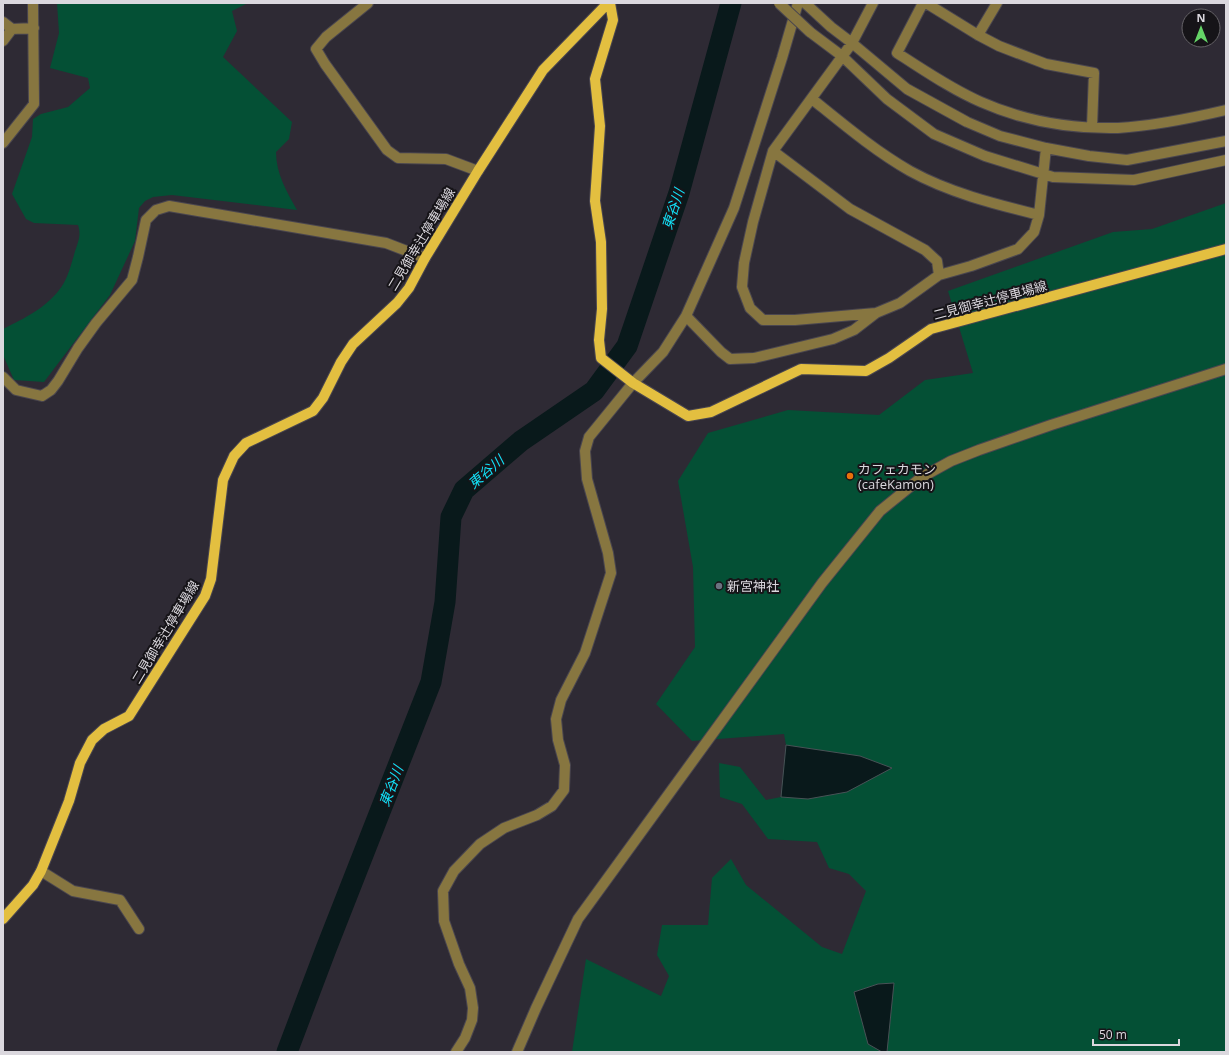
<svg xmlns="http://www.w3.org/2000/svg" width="1229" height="1055" font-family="'Open Sans','Noto Sans JP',sans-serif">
  <rect width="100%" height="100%" fill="#2e2a34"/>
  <path fill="#045035" d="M57,3H248L232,11L237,31L223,57L292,122L289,139L276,152C276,174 287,192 297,210L172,195L153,197L145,201L139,208L135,241L110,295L44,382L14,380L3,355V329C25,318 48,307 62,286C68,277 71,265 74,255C77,243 82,237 78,225L34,223L26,219L12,194L32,137L33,119L41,114L68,107L90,88L88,78L50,68L59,33Z
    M1226,203V1052H887L894,983L868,1044L882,1052H572L586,959L661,996L669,976L657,955L662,925H708L712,878L731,859L746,885L822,947L842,954L866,891L849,874L829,868L817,842L768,839L742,804L720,797L719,763L740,767L766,800L781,797L786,745L784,734L692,741L656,704L695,647L693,567L678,481L708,433L788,410L879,415L925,380L973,373L948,291L1113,232L1152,229Z"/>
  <path fill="#09191b" stroke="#485256" d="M786,745L860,756L892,768L847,792L808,799L781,797Z
    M894,983L887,1052H882L868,1044L854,992L878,984Z"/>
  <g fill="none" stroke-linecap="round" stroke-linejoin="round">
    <path stroke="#09191b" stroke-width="21" d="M287,1052L326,949L431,682L445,602L451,517L464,490L521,441L594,391L627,346L679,193L731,3"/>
    <defs>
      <path id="minor" d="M368,3L326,37L316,49L325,64L387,150L398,158L446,159L478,171
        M805,3L831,27L852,43L907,89L967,122L1000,136L1046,148L1089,156L1127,160L1226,141
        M873,3L852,43L773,151L753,222L744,263L742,287L750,308L763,320H795L876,313
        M923,3L897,53C924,70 951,89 981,102C1024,121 1071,129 1118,128C1153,126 1192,118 1226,110
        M926,3L978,35L999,46L1046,64L1094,73L1092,127
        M3,22L12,29L34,28
        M810,32L842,56L887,99L934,134L985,156L1053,177L1134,180L1226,160
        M978,35L997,3
        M3,41L12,29
        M812,99C843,124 875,151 910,171C950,193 995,204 1039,215
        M3,143L34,104L33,3
        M773,151L850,209L925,250L937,261L939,275
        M686,316L721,352L730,359L754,358L833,339L854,330L876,313L900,303L939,275L971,266L1018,249L1034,232L1039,215L1046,148
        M3,377L16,390L42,396L51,390L58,381L78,348L96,323L132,280L138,257L146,220L156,210L169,206L386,243L425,258
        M41,871L73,891L120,900L139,929
        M456,1052L465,1038L472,1020L473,1008L470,988L459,964L444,921L443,891L454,871L480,844L504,828L537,815L552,806L564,790L565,765L558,740L556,719L561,700L585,653L611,573L608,553L587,479L585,451L589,437L633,383L663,352L686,316L734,208L782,58L798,3
        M517,1052L536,1008L578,919L822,583L880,511L922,477L951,461L979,450L1051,425L1226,369"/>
      <path id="major" d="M610,3L613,20L595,79L600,126L595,201L601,242L602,309L599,340L601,358L633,383L688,416L711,412L801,369L866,371L889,358L931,329L1226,249
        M3,919L33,885L41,871L69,801L80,763L92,740L104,729L129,716L205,596L211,579L223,480L234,456L246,443L313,411L323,398L341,362L353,344L397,303L409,288L425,258L478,171L543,70L608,3"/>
    </defs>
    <use href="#minor" stroke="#4a464f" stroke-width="12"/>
    <use href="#major" stroke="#4a464f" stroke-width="12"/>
    <use href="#minor" stroke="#877640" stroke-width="10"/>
    <use href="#major" stroke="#e3bf40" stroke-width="10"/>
    <defs>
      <path id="minor-bridge" d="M779,3L810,32"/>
    </defs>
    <use href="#minor-bridge" stroke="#4a464f" stroke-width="12" stroke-linecap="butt"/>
    <use href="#minor-bridge" stroke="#877640" stroke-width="10"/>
  </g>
  <circle fill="#e8710a" stroke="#161418" stroke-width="1.5" cx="850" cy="476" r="4"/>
  <circle fill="#6b7280" stroke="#161418" stroke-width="1.5" cx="719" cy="586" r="4"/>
  <g text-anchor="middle" stroke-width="4" stroke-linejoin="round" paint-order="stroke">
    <g font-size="13" fill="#dbd8de" stroke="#161418">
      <text transform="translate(421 239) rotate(-59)" y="5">二見御幸辻停車場線</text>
      <text transform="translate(990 300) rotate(-15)" y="5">二見御幸辻停車場線</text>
      <text transform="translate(165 632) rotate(-59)" y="5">二見御幸辻停車場線</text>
    </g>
    <g font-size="13" fill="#dbd8de" stroke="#161418" text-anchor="start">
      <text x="858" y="474">カフェカモン<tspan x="858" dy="15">(cafeKamon)</tspan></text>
      <text x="727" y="591">新宮神社</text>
    </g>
    <g font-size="14" font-style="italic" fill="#12e0f7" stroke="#161418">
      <text transform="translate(673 209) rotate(-72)" y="5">東谷川</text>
      <text transform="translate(486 472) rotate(-41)" y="5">東谷川</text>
      <text transform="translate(391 786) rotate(-69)" y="5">東谷川</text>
    </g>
  </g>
  <rect width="1229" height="1055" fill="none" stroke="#dbd8de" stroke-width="8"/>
  <g transform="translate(1201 28)"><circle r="19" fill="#161418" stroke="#656267"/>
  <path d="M0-3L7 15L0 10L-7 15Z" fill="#65d467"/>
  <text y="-6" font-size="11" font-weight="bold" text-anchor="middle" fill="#dbd8de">N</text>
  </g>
  <path d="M1093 1039v6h86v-6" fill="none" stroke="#dbd8de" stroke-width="2"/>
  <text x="1099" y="1039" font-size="12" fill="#dbd8de" stroke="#161418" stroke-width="3" paint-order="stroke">50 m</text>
</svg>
